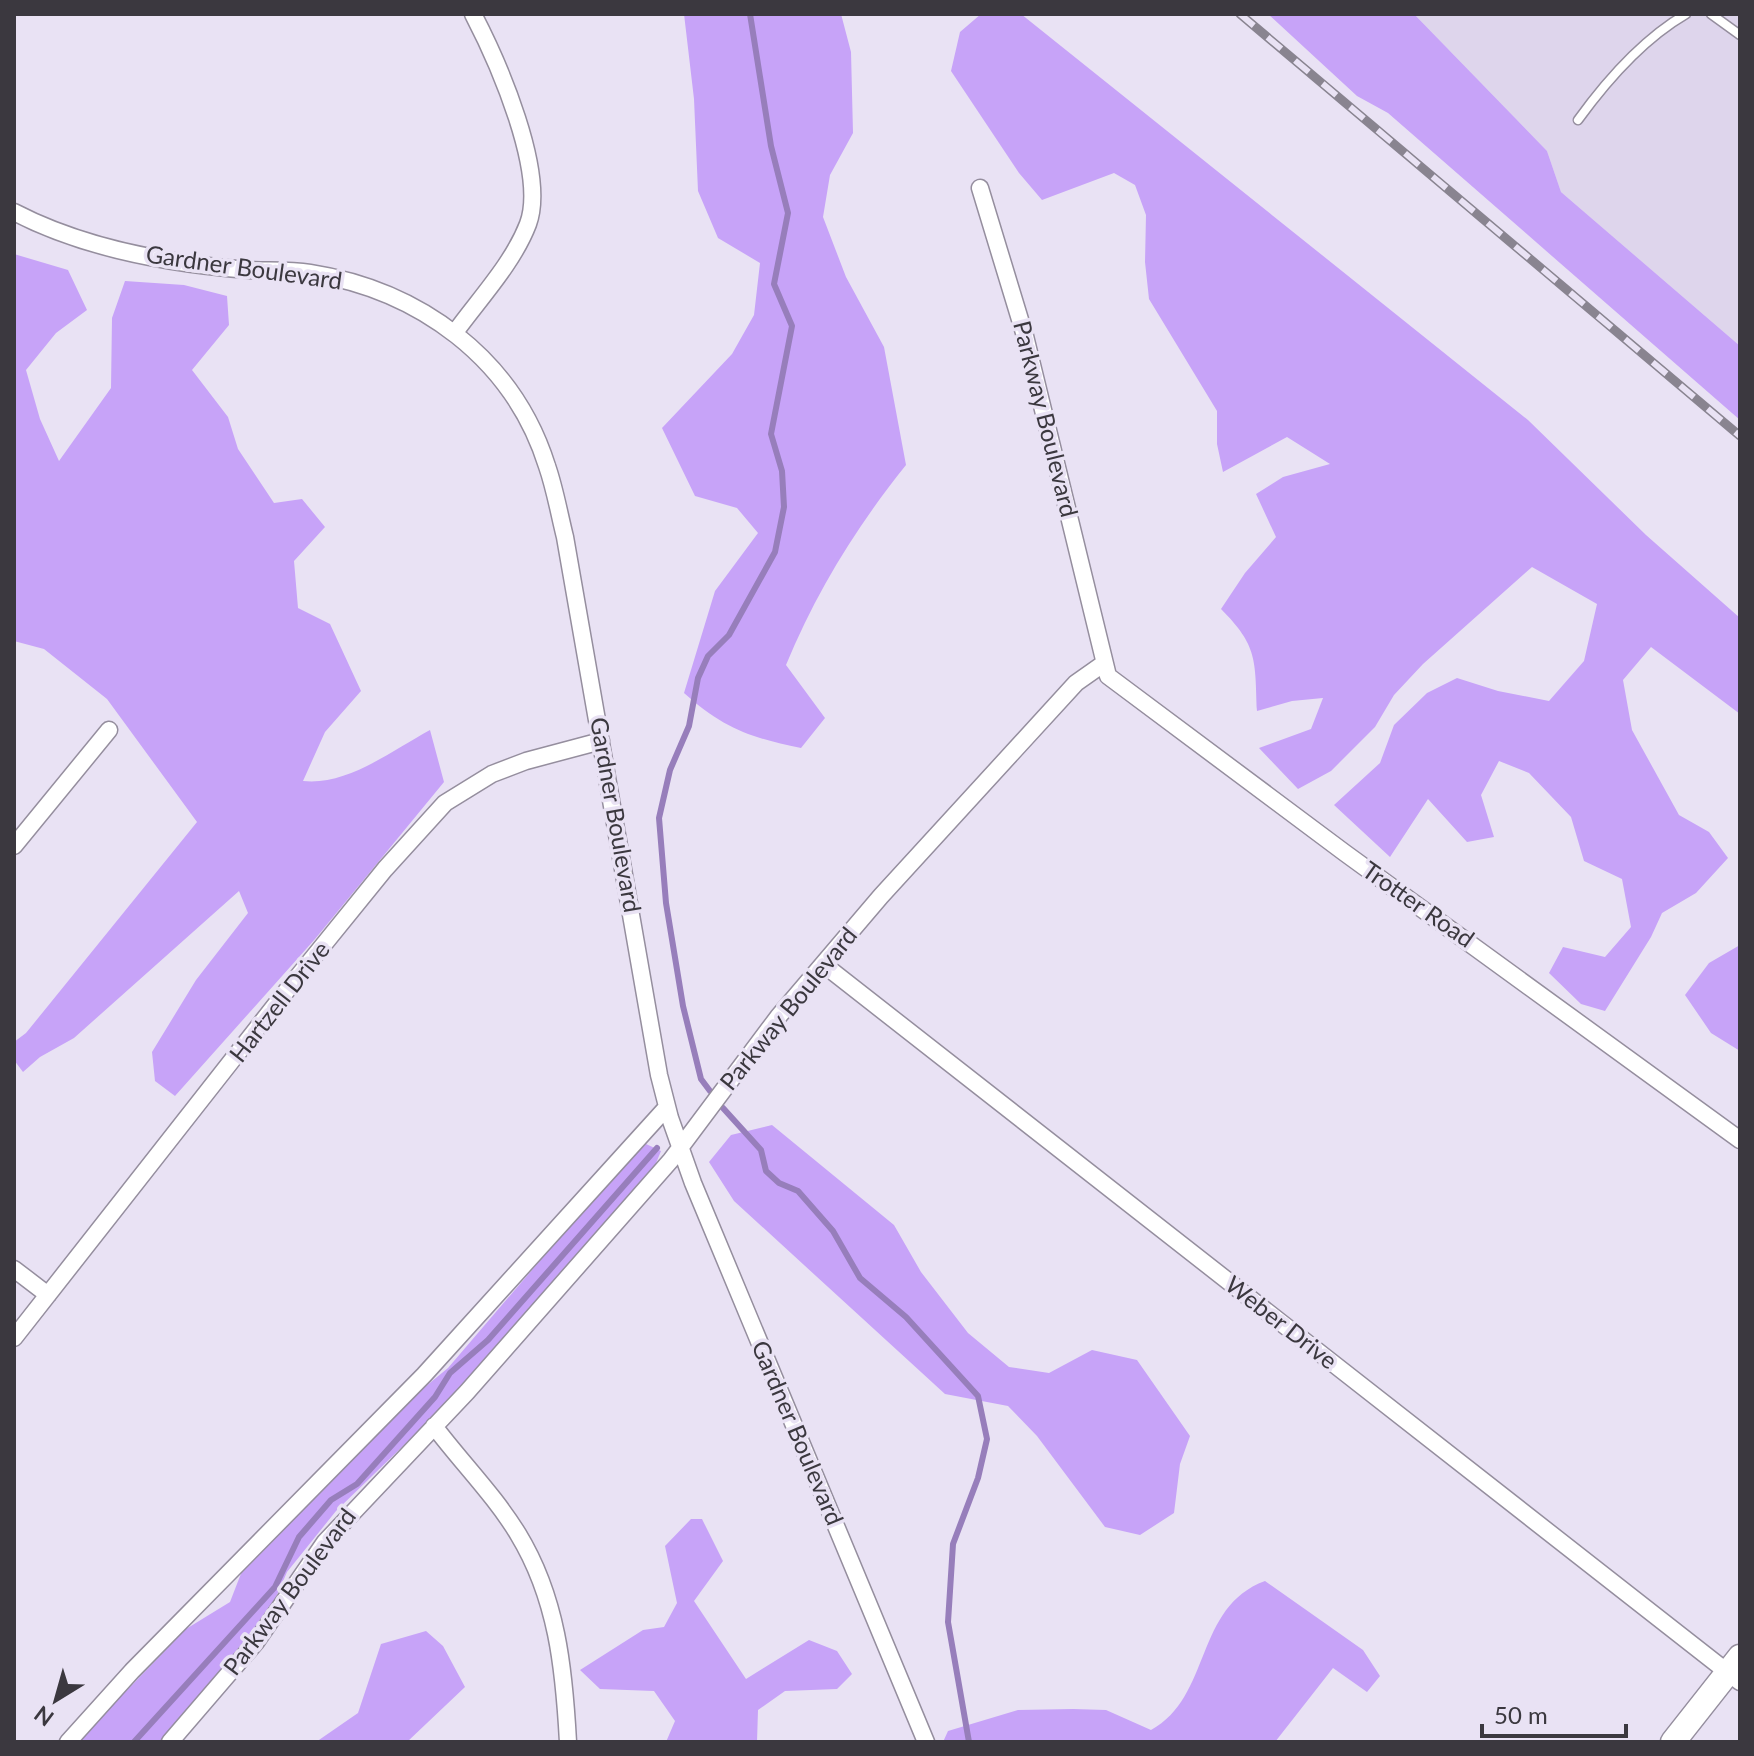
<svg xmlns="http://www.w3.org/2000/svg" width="1754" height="1756" font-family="Lato,sans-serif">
  <rect width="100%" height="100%" fill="#e9e2f4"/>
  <path fill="#ded5ec" d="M1414,14H1740V346L1561,192L1547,151Z"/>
  <path fill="#c7a3f8" d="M684,14H841L851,52L853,133L830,175L823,217L846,277L884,347L906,465C857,526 816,592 786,665L825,718L801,748C751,738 723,728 684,693L715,591L758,533L737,508L695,496L662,428L732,354L754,315L760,263L718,238L698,191L694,99Z
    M981,14H1021L1528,420L1646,535L1740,618V714L1651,647L1623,680L1632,730L1679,815L1709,832L1728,858L1696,893L1662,913L1651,937L1605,1011L1581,1004L1549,973L1563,947L1605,957L1631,927L1622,879L1584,861L1571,817L1529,773L1499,761L1481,795L1494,837L1467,842L1428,799L1390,857L1334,805L1380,763L1394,725L1427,693L1457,678L1498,691L1549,701L1584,661L1597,604L1532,567L1423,664L1394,695L1375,727L1331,771L1298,789L1259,748L1311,729L1323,698L1292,701L1257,711C1255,660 1258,646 1221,609L1245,573L1276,537L1256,494L1283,477L1330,464L1287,437L1223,472L1217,444V411L1149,299L1145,262L1146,215L1135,185L1114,173L1042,200L1019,173L951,71L960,32Z
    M1268,14H1414L1547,151L1561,192L1740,346V420L1388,113L1357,96Z
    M14,254L68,270L87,310L56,333L26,370L40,419L59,461L111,388L112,318L125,281L184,285L227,296L229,325L192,370L228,417L238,449L274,503L302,499L325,527L294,561L298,608L330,624L361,691L325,732L303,781C347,786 393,750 430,730L444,782L315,939L175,1096L155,1081L152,1052L196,980L248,913L239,891L74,1038L40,1057L23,1072L14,1060V1042L26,1033L197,822L107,699L44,649L14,641Z
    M1740,945V1051L1711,1033L1685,995L1709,963Z
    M772,1125L894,1225L921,1272L968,1333L1009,1367L1049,1373L1092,1350L1137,1360L1190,1436L1180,1464L1174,1513L1140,1535L1105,1527L1037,1436L1008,1406L945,1394L734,1201L709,1162L731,1135Z
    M646,1144L661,1151L654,1168L470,1381L336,1511L287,1572L271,1609L241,1648L159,1742H77L186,1629L230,1602L242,1571L414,1396L448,1368L609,1180Z
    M691,1519H702L723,1561L694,1601L746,1679L809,1640L837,1651L852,1674L837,1689L785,1691L758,1710L757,1742H666L675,1721L654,1691L600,1689L580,1670L643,1630L664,1627L677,1603L665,1546Z
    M1265,1581L1363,1650L1380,1676L1367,1692L1333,1668L1275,1742H943L948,1731L1018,1710L1073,1709L1106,1710L1151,1730C1212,1697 1194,1607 1265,1581Z
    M426,1631L443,1646L465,1687L407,1742H316L358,1713L381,1644Z"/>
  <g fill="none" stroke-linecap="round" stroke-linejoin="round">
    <path stroke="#977ebb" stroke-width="6" d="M710,1091L701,1079L683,1006L666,903L659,818L670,770L689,726L698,678L708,656L729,635L775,552L784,507L782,471L771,434L792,326L774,284L788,213L771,146L750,14
      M723,1108L761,1150L766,1171L779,1183L798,1191L833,1231L860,1278L906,1317L978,1396L987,1439L978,1478L953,1544L948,1622L969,1742
      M134,1742L275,1587L299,1537L331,1500L357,1484L435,1397L450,1373L488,1340L657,1148"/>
    <defs>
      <path id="service" d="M1711,14L1740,35
        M1578,120C1607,80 1643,39 1686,14"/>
      <path id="minor" d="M980,188L1025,336L1108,676L1345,853L1740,1140
        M14,212C85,249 170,264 249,270C269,271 290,270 310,273C419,290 513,358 547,466C555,489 559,513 565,537L659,1075L670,1118L693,1183L926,1742
        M456,331C480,298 513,263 528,224C547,173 498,62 473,14
        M14,846L109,730
        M823,964L1740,1682
        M14,1269L48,1295
        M14,1338L295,980L385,869L445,803L492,774L526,761L601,741
        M434,1426C461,1462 495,1496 518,1534C557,1598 564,1668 568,1742
        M68,1742L132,1671L424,1375L667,1107
        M170,1742L256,1642L325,1542L467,1392L671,1160L778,1017L881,896L1076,683L1103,664"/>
      <path id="secondary" d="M1673,1742L1740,1657"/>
    </defs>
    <use href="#service" stroke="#958e9e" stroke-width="11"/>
    <use href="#minor" stroke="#958e9e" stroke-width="19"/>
    <use href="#secondary" stroke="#958e9e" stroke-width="27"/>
    <use href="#service" stroke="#fff" stroke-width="8"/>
    <use href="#minor" stroke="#fff" stroke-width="16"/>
    <use href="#secondary" stroke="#fff" stroke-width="24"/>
    <defs>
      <path id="rail" d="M1240,14L1740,436"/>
    </defs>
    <use href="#rail" stroke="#898490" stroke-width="9"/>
    <use href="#rail" stroke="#e9e2f4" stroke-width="6" stroke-dasharray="18" stroke-linecap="butt"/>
  </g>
  <g text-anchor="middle" stroke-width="7" stroke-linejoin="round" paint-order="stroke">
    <g font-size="24" fill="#3b383f" stroke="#e9e2f4">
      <text transform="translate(244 268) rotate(8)" y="8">Gardner Boulevard</text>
      <text transform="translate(1045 419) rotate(76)" y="8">Parkway Boulevard</text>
      <text transform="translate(615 815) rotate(80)" y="8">Gardner Boulevard</text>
      <text transform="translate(1418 905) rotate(35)" y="8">Trotter Road</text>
      <text transform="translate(280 1002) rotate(-52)" y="8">Hartzell Drive</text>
      <text transform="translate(789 1009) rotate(-51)" y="8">Parkway Boulevard</text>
      <text transform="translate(1281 1323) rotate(38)" y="8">Weber Drive</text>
      <text transform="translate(797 1433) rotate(67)" y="8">Gardner Boulevard</text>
      <text transform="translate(290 1592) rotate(-53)" y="8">Parkway Boulevard</text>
    </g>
  </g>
  <rect width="1754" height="1756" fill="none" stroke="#3b383f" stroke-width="32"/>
  <g transform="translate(56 1700) rotate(217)" stroke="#e9e2f4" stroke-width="6" paint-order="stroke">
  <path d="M0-6L14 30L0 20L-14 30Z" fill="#3b383f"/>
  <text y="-12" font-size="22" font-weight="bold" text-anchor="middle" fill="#3b383f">N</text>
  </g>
  <path d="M1482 1724v12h144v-12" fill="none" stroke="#3b383f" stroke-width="4"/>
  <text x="1494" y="1724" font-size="24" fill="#3b383f" stroke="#e9e2f4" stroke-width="6" paint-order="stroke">50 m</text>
</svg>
